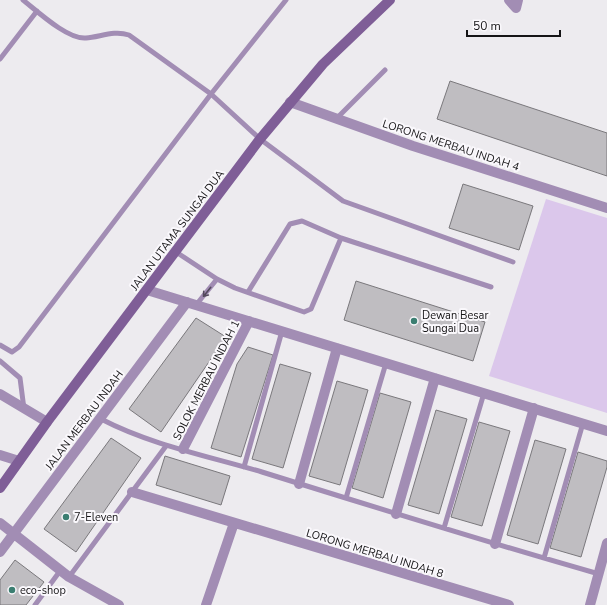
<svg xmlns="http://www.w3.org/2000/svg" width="607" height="605" font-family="'Nunito Sans',sans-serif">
  <rect width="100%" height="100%" fill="#edebef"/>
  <path fill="#dbc7eb" d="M546,199L607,218V413L489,376Z"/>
  <path fill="#bfbdc1" stroke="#7a787c" d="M450,81L607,133V176L437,119Z
    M463,184L533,206L519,250L449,228Z
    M356,281L485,322L473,361L344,320Z
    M196,318L226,337L161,432L129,409Z
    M248,347L273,355L241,457L211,448L237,364Z
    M280,364L311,373L283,468L252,459Z
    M337,381L368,390L340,485L309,476Z
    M380,393L411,402L383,498L352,488Z
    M436,410L467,419L439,514L408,505Z
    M479,422L510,431L482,526L451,517Z
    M111,438L141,458L76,552L44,529Z
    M535,440L566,449L538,544L507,535Z
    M578,452L607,461V467L581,557L550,548Z
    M165,456L230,476L221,505L156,485Z
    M15,560L44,582L26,605H0V580Z"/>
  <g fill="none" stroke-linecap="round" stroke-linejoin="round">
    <path stroke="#a28db4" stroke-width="5" d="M23,0C37,11 68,40 86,38C100,37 114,30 129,35L211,94L260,139L343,201L513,262
      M0,59L37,11
      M336,119L385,70
      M176,252L217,279L235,288L304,312L311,309L341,238L491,287
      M248,292L290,224L302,221L341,238
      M196,305L217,279
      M0,345L12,352L19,347L211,94L286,0
      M0,361L20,378L24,409
      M101,419C151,445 208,456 262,472C374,507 486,542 599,574
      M244,467L282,331
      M346,498L386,363
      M444,528L484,393
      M544,558L583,423
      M69,577L166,446
      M35,605L60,571"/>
    <path stroke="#a28db4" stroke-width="10" d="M509,0L516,8L518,0
      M290,102L413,146L607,208
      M147,290L607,431
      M0,394L47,422
      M183,449L249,321
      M0,455L19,461
      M299,484L337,348
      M132,492L509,605
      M396,514L435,378
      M0,523L69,577L119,605
      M495,544L534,408
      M0,552L187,302
      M206,605L234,523
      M590,605L607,543"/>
    <path stroke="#7f5e97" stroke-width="10" d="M0,488L47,422L260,139L323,64L390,0"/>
  </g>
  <defs><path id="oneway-shaft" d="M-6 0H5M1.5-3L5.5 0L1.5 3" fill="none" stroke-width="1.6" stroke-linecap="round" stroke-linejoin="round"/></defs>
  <use stroke="#544a5d" href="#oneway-shaft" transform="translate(207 292) rotate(129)"/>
  <g fill="#3b7e71" stroke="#faf8fc" stroke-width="1.5">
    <circle cx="414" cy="321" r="4"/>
    <circle cx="66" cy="517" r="4"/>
    <circle cx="12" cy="590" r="4"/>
  </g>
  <g text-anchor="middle" stroke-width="4" stroke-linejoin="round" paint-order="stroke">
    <g font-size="11" fill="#151416" stroke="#faf8fc">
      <text transform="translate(451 145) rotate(18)" y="4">LORONG MERBAU INDAH 4</text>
      <text transform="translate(177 230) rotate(-53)" y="4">JALAN UTAMA SUNGAI DUA</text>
      <text transform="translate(206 380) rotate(-63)" y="4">SOLOK MERBAU INDAH 1</text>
      <text transform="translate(84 420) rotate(-53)" y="4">JALAN MERBAU INDAH</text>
      <text transform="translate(375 553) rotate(17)" y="4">LORONG MERBAU INDAH 8</text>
    </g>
    <g font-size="11" fill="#151416" stroke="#faf8fc" text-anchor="start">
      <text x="422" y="319">Dewan Besar<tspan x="422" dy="13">Sungai Dua</tspan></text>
      <text x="74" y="521">7-Eleven</text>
      <text x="20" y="594">eco-shop</text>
    </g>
  </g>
  <path d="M467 30v6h93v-6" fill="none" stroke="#151416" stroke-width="2"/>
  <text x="473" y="30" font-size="12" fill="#151416" stroke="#faf8fc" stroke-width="3" paint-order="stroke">50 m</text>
</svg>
